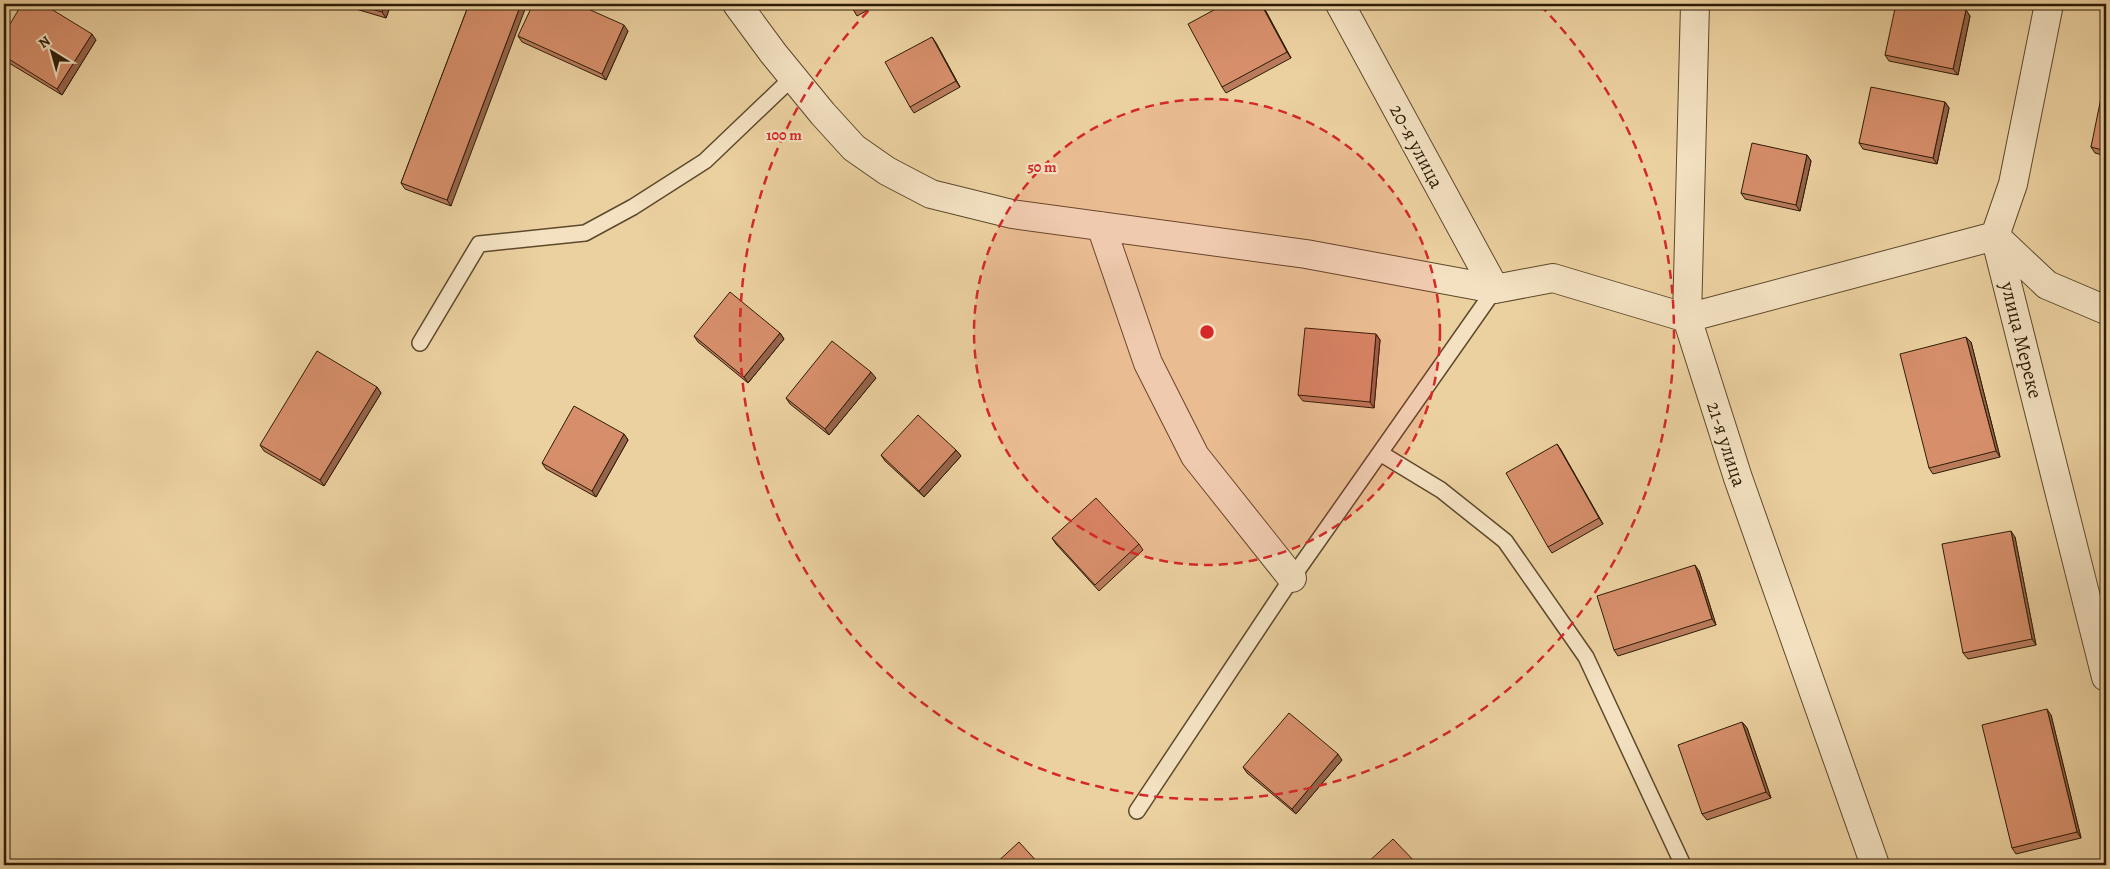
<svg xmlns="http://www.w3.org/2000/svg" width="2110" height="869" font-family="Alegreya,serif">
  <rect width="100%" height="100%" fill="#ecd1a0"/>
  <filter id="stains"><feTurbulence type="fractalNoise" baseFrequency=".004" numOctaves="4"/><feColorMatrix values="0 0 0 0 .2 0 0 0 0 .09 0 0 0 0 .02 0 0 0 .5 -.17"/></filter>
  <radialGradient id="worn" r=".72"><stop offset=".6" stop-color="#630" stop-opacity="0"/><stop offset="1" stop-color="#630" stop-opacity=".3"/></radialGradient>
  <g fill="none" stroke-linecap="round" stroke-linejoin="round">
    <defs>
      <path id="lane" d="M420,343L479,244L585,233L633,207L705,161L793,77
        M1380,453L1441,490L1505,541L1586,657L1683,865
        M1137,811L1292,578L1495,289"/>
      <path id="street" d="M737,4L773,53L823,114L854,148L887,171L931,194L1012,214L1306,254L1495,289L1553,278L1687,318L1995,236L2047,285L2106,310
        M1340,4L1495,289
        M1695,4L1687,318L1738,478L1875,865
        M2049,4L2013,184L1995,236L2106,677
        M1101,226L1148,363L1195,456L1292,578"/>
    </defs>
    <use href="#lane" stroke="#5d492c" stroke-width="18"/>
    <use href="#street" stroke="#5d492c" stroke-width="30"/>
    <use href="#lane" stroke="#f3e1c1" stroke-width="15"/>
    <use href="#street" stroke="#f3e1c1" stroke-width="28"/>
  </g>
  <path fill="#b97b5c" stroke="#2d1c06" d="M339,4H391L386,18Z
    M469,4L451,206L405,189L401,183Z
    M850,4H879L857,16Z
    M1262,4L1291,58L1226,93L1222,87Z
    M1966,10L1970,16L1958,75L1889,61L1885,55Z
    M628,31L606,80L522,42L518,36Z
    M4,34L96,40L62,95L4,60Z
    M932,37L936,43L960,87L914,113L910,107Z
    M2106,94V156L2095,153L2091,147Z
    M1945,102L1949,108L1937,164L1863,149L1859,143Z
    M1807,155L1811,161L1800,211L1745,199L1741,193Z
    M780,333L784,339L748,383L698,342L694,336Z
    M1376,334L1380,340L1374,408L1303,401L1298,395Z
    M1966,337L1971,342L2000,457L1933,474L1929,468Z
    M876,378L829,435L790,404L786,398Z
    M377,387L381,393L324,486L264,451L260,445Z
    M624,434L628,440L596,497L546,469L542,463Z
    M1557,444L1561,450L1603,524L1552,553L1548,547Z
    M956,450L961,456L924,497L885,461L881,455Z
    M2015,537L2036,645L1968,659L1963,653Z
    M1052,538L1139,544L1143,550L1099,591L1056,544Z
    M1699,571L1716,625L1618,656L1614,650Z
    M2051,715L2081,838L2016,854L2012,848Z
    M1742,722L1747,728L1771,798L1707,820L1702,814Z
    M1342,760L1296,814L1247,773L1243,767Z"/>
  <path fill="#96644b" stroke="#2d1c06" d="M385,4H391L386,18L382,12Z
    M521,4H527L451,206L447,200Z
    M1261,4H1262L1291,58L1287,52Z
    M1966,10L1970,16L1958,75L1953,69Z
    M624,25L628,31L606,80L602,74Z
    M92,34L96,40L62,95L57,89Z
    M932,37L936,43L960,87L956,81Z
    M1945,102L1949,108L1937,164L1933,158Z
    M1807,155L1811,161L1800,211L1796,205Z
    M780,333L784,339L748,383L744,377Z
    M1376,334L1380,340L1374,408L1370,402Z
    M1966,337L1971,342L2000,457L1996,451Z
    M871,372L876,378L829,435L825,429Z
    M377,387L381,393L324,486L320,480Z
    M624,434L628,440L596,497L592,491Z
    M1557,444L1561,450L1603,524L1599,518Z
    M956,450L961,456L924,497L919,491Z
    M2011,531L2015,537L2036,645L2032,639Z
    M1695,565L1699,571L1716,625L1712,619Z
    M2047,709L2051,715L2081,838L2077,832Z
    M1742,722L1747,728L1771,798L1766,792Z
    M1338,754L1342,760L1296,814L1292,809Z"/>
  <path fill="#d78f6b" stroke="#2d1c06" d="M22,4H43L92,34L57,89L4,56V34Z
    M354,4H385L382,12Z
    M469,4H521L447,200L401,183Z
    M533,4H577L624,25L602,74L518,36Z
    M850,4H864L853,10Z
    M1225,4H1261L1287,52L1222,87L1188,24Z
    M1896,4H1938L1966,10L1953,69L1885,55Z
    M932,37L956,81L910,107L885,62Z
    M1871,87L1945,102L1933,158L1859,143Z
    M2102,93L2106,94V151L2091,147Z
    M1752,143L1807,155L1796,205L1741,193Z
    M730,292L780,333L744,377L694,336Z
    M1305,328L1376,334L1370,402L1298,395Z
    M1966,337L1996,451L1929,468L1900,354Z
    M832,341L871,372L825,429L786,398Z
    M317,351L377,387L320,480L260,445Z
    M574,406L624,434L592,491L542,463Z
    M918,415L956,450L919,491L881,455Z
    M1557,444L1599,518L1548,547L1506,473Z
    M1096,498L1139,544L1095,585L1052,538Z
    M2011,531L2032,639L1963,653L1942,544Z
    M1695,565L1712,619L1614,650L1597,596Z
    M2047,709L2077,832L2012,848L1982,725Z
    M1289,713L1338,754L1292,809L1243,767Z
    M1742,722L1766,792L1702,814L1678,745Z
    M1393,839L1418,865H1365Z
    M1019,842L1040,865H994Z"/>
  <circle cx="1207" cy="332" r="233" fill="#d62828" fill-opacity=".12"/>
  <g fill="none" stroke="#d62828" stroke-width="2.5" stroke-dasharray="9 6">
    <circle cx="1207" cy="332" r="233"/>
    <path d="M1540 5A467 467 0 1 1 874 5"/>
  </g>
  <g text-anchor="middle" stroke-width="4.5" stroke-linejoin="round" paint-order="stroke">
    <g font-size="20" fill="#2d1c06" stroke="#f3e1c1">
      <text transform="translate(1417 146) rotate(62)" y="7">20-я улица</text>
      <text transform="translate(2022 340) rotate(76)" y="7">улица Мереке</text>
      <text transform="translate(1727 444) rotate(72)" y="7">21-я улица</text>
    </g>
  </g>
  <circle cx="1207" cy="332" r="8" fill="#d62828" stroke="#f3e1c1" stroke-width="2.5"/>
  <g font-size="15" text-anchor="middle" font-weight="bold" fill="#d62828" stroke="#f3e1c1" stroke-width="4.5" stroke-linejoin="round" paint-order="stroke">
    <text x="784" y="140">100 m</text>
    <text x="1042" y="172">50 m</text>
  </g>
  <rect width="2110" height="869" fill="none" stroke="#ecd1a0" stroke-width="20"/>
  <rect x="5" y="5" width="2100" height="859" fill="none" stroke="#2d1c06" stroke-width="2.5"/>
  <rect x="10" y="10" width="2090" height="849" fill="none" stroke="#2d1c06"/>
  <g transform="translate(52 52) rotate(323)" stroke="#f3e1c1" stroke-width="4" paint-order="stroke">
  <path d="M0-4L9 19L0 12L-9 19Z" fill="#2d1c06"/>
  <text y="-8" font-size="14" font-weight="bold" text-anchor="middle" fill="#2d1c06">N</text>
  </g>
  <rect width="100%" height="100%" filter="url(#stains)"/>
  <rect width="100%" height="100%" fill="url(#worn)"/>
</svg>
